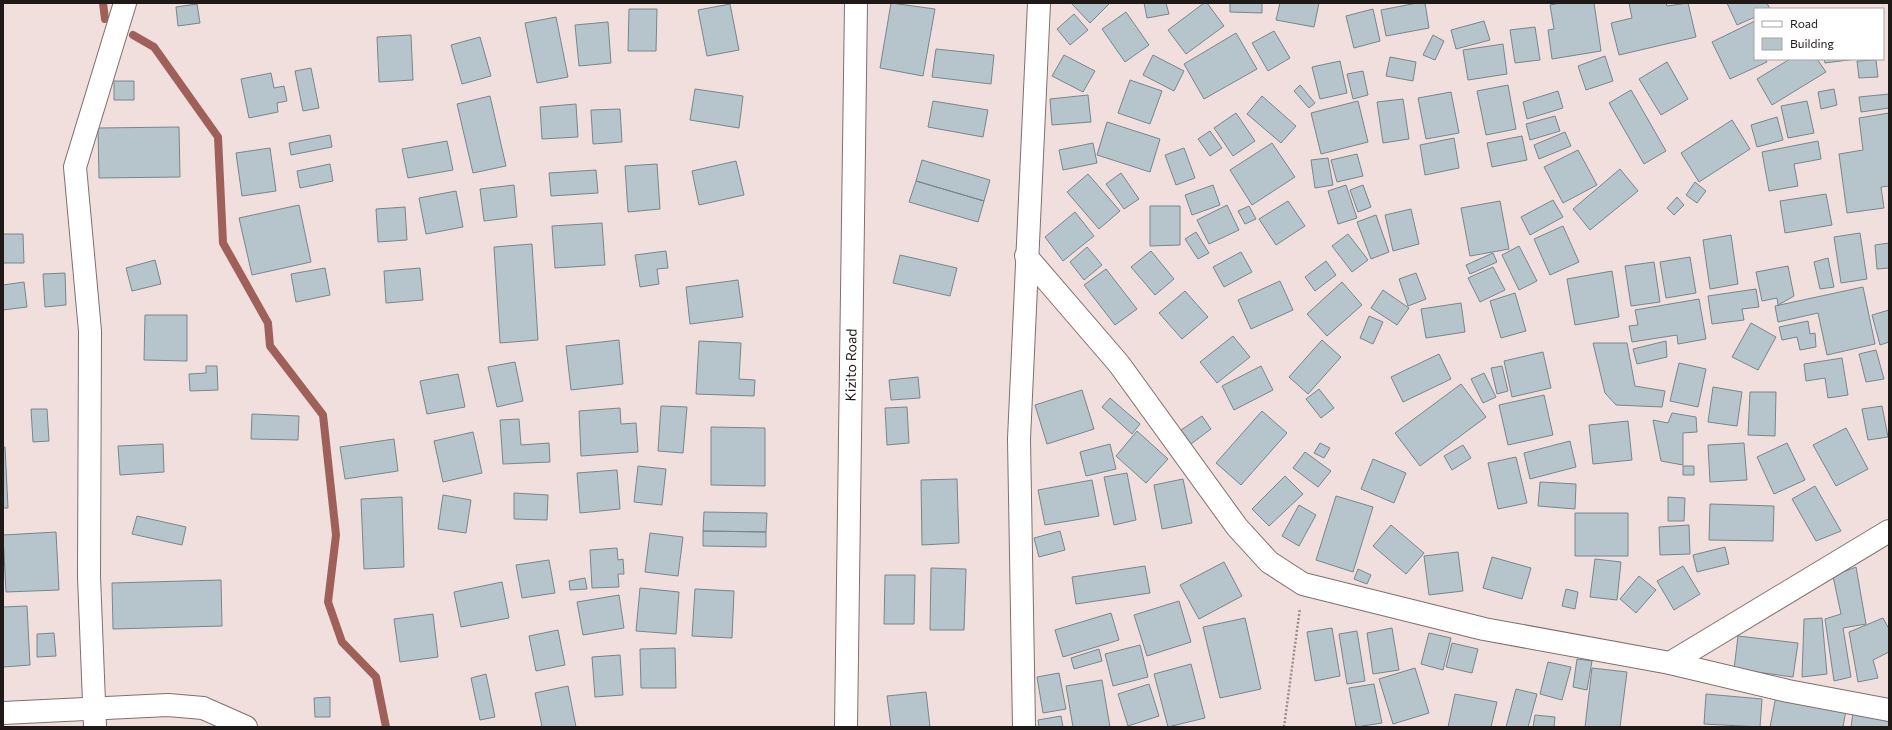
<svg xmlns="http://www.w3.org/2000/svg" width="1892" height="730" font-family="Commissioner,sans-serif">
  <rect width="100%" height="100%" fill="#f0dfdd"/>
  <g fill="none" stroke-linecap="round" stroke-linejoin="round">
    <path stroke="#9f6059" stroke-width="8" d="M103,3L105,19
      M133,35L154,47L218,137L223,243L268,323L270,346L323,415L336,535L328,602L342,642L376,677L386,727"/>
  </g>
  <path fill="#b6c5cb" stroke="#78868c" d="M891,3L935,9L923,76L880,68Z
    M1071,3H1108L1109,4L1090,23Z
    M1144,3H1166L1169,14L1147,18Z
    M1204,3H1207L1224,26L1186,54L1168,30Z
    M1230,3H1262V13L1230,12Z
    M1280,3H1319L1314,27L1276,20Z
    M1417,3H1425L1429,28L1386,36L1381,10Z
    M1560,3H1594L1601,51L1552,59L1548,30L1554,29L1550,5Z
    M1629,3H1666L1667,6L1688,3L1696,37L1619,55L1611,23L1632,18Z
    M1727,3H1767L1770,9H1755V17L1737,25Z
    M197,4L200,23L178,26L176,7Z
    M730,4L739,50L707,56L698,10Z
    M629,9H657L656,51H628Z
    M1373,9L1380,41L1354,48L1346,16Z
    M1126,12L1149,45L1125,62L1102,29Z
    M1074,14L1088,30L1070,45L1057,29Z
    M556,17L568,77L537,83L525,23Z
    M1484,21L1490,40L1456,49L1451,30Z
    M1755,21V59H1765L1767,62L1730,79L1712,42Z
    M608,22L611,63L579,66L575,25Z
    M1535,27L1540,60L1515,63L1510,30Z
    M1274,31L1290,58L1268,71L1252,43Z
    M1236,33L1257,69L1204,99L1184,64Z
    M411,35L413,80L379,82L377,37Z
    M1433,35L1444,41L1435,60L1423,55Z
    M480,37L491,76L462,84L451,45Z
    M1503,44L1507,74L1468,80L1463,50Z
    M936,49L994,55L991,84L932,77Z
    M1064,55L1095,71L1083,92L1052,76Z
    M1153,55L1184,71L1174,91L1143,75Z
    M1605,56L1613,81L1586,90L1578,66Z
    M1390,57L1416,62L1413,81L1386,76Z
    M1790,59H1817L1826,72L1772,105L1757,79Z
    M1824,59H1856L1825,63Z
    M1876,60L1878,77L1859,78L1857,61Z
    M1340,61L1347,93L1320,99L1312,67Z
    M1667,62L1688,99L1661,115L1639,79Z
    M311,68L319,108L303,111L295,71Z
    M1363,71L1368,95L1353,99L1347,74Z
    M271,73L274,88L284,86L287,101L277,103L278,112L249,118L241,79Z
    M1130,80L1162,91L1150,124L1118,113Z
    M114,81H134V100H114Z
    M1300,85L1315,103L1309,108L1294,91Z
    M1508,85L1516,129L1486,135L1477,91Z
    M695,89L743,96L739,128L690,120Z
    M1834,89L1837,105L1821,109L1818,92Z
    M1631,90L1666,151L1644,164L1609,103Z
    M1558,91L1563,108L1527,119L1523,102Z
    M1451,92L1459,133L1426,139L1418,98Z
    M1889,94V108L1861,112L1859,97Z
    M1088,95L1091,122L1052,125L1050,99Z
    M490,96L506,166L473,173L457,104Z
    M1262,96L1296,126L1281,143L1247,114Z
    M1403,99L1409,139L1383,143L1377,102Z
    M933,101L988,110L983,137L928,127Z
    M1358,101L1368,142L1321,154L1311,113Z
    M1807,101L1814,133L1788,138L1781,106Z
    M576,104L578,137L542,139L540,107Z
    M620,109L622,142L593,144L591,110Z
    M1236,113L1255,141L1233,156L1214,128Z
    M1889,113V186L1881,187L1884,208L1847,213L1839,154L1863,150L1859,118Z
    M1555,116L1560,131L1530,140L1526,124Z
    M1777,117L1783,140L1757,147L1751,125Z
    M1732,120L1750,149L1699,182L1681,153Z
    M1107,122L1160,139L1150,172L1097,155Z
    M179,127L180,177L99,178L98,128Z
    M1210,131L1222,148L1210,156L1198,139Z
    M1565,132L1571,146L1539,159L1534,145Z
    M330,135L332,147L291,155L289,143Z
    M1522,136L1527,160L1492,167L1487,143Z
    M1454,138L1459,168L1425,175L1420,145Z
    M447,141L453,170L408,178L402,149Z
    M1818,141L1821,159L1794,164L1798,186L1769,191L1762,152Z
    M1093,143L1097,163L1063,170L1059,150Z
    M1272,143L1295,177L1252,205L1230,170Z
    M270,148L276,191L242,196L236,153Z
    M1184,148L1195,178L1176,185L1165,155Z
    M1578,150L1597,185L1563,203L1544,167Z
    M1357,154L1363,176L1337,182L1331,160Z
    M1328,158L1333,185L1315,188L1311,160Z
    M922,160L990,180L984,201L916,181Z
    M736,161L744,195L699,205L692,171Z
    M330,164L333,181L300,188L297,171Z
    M657,164L660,209L628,212L625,166Z
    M1620,169L1638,191L1590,230L1573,209Z
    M596,170L598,193L551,196L549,173Z
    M1121,173L1139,199L1124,209L1106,184Z
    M1088,174L1120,211L1099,229L1067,192Z
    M916,181L984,201L978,222L909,202Z
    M1695,182L1706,191L1697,203L1686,195Z
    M514,185L517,217L484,221L480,189Z
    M1213,185L1220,205L1192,215L1185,195Z
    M1346,185L1357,218L1338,224L1328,191Z
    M1363,185L1371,207L1358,212L1350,190Z
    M456,191L463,227L426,234L419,198Z
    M1826,194L1832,225L1785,233L1780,201Z
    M1677,197L1684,205L1674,215L1667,208Z
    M1553,200L1563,217L1530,235L1521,217Z
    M1288,201L1305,226L1276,245L1259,219Z
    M1500,201L1509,249L1470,256L1461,208Z
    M299,205L311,262L252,275L239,218Z
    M1227,205L1239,230L1209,244L1197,220Z
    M1150,206H1180V245L1150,246Z
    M1249,206L1256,219L1245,224L1238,211Z
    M405,207L407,240L378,242L376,209Z
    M1411,209L1419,244L1393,251L1385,215Z
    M1075,212L1094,236L1063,261L1045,237Z
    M1376,215L1389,252L1371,259L1357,222Z
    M602,223L605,265L555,268L552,226Z
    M1563,226L1579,262L1550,275L1534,239Z
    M1196,232L1209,253L1198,259L1185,239Z
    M1860,233L1867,279L1841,283L1834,237Z
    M3,234H23L24,263H3Z
    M1348,234L1368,260L1352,272L1332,246Z
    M1731,235L1738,284L1710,289L1703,240Z
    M1889,243V268L1877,269L1875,245Z
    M532,244L538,340L500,343L494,247Z
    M1519,246L1537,281L1519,290L1502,255Z
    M1087,247L1102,265L1084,280L1070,262Z
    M666,251L668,268L657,269L659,284L640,287L635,255Z
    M1151,251L1174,279L1155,295L1131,267Z
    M1241,252L1252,272L1224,287L1213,267Z
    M1493,253L1497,262L1470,274L1466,265Z
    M900,255L957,268L950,296L893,283Z
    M1690,257L1696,293L1666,298L1660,262Z
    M1828,258L1834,287L1820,289L1814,262Z
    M155,260L161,284L132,291L126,268Z
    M1326,261L1336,275L1315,291L1305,277Z
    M1654,262L1660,302L1631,306L1625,266Z
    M1788,266L1794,296L1778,305L1777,298L1762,301L1756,272Z
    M1493,267L1505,290L1480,302L1468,278Z
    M325,268L330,295L296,302L291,274Z
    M420,268L423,300L386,303L384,271Z
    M1106,269L1137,309L1115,325L1084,285Z
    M1612,271L1619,317L1575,325L1567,279Z
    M65,273L66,305L45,307L43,274Z
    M1416,273L1426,299L1408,306L1399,279Z
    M738,280L743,317L690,324L686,287Z
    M1280,281L1293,310L1251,329L1238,300Z
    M24,282L27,307L3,310V285Z
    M1342,282L1362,305L1327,336L1307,314Z
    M1863,287L1875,344L1827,355L1818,313L1778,322L1775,306Z
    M1756,289L1759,307L1742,309L1744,320L1712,324L1708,296Z
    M1383,290L1409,308L1397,325L1371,308Z
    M1185,291L1208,317L1182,339L1159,313Z
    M1515,293L1526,331L1501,338L1490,301Z
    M1699,299L1706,339L1678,344L1677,335L1632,342L1629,326L1638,325L1635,310Z
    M1461,303L1465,332L1426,338L1421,309Z
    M1889,310V342L1880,345L1872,315Z
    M145,315H187V361L144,360Z
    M1369,316L1383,322L1373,344L1360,338Z
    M1808,321L1810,334L1815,333L1816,347L1800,350L1797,337L1782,340L1779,327Z
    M1751,323L1776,337L1758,370L1732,357Z
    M1233,336L1250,357L1217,383L1200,362Z
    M619,340L623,384L571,390L566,346Z
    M1322,340L1341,357L1308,394L1289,377Z
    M699,341L741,343L739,379L755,380L754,396L696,394Z
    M1666,341L1667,357L1637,364L1633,349Z
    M1593,343H1627L1635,386L1665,391L1662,407L1616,405L1605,393Z
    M1876,350L1884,379L1866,382L1859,354Z
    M1543,352L1551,388L1512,397L1504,361Z
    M1439,354L1451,379L1403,402L1391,377Z
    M1842,358L1848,395L1828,398L1825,378L1806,381L1804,364Z
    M515,362L523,401L497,407L488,367Z
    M1679,363L1706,369L1698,407L1670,401Z
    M206,366H217L218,390L190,391L189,374L206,373Z
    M1261,366L1273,390L1234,410L1222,386Z
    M1502,366L1508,391L1497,394L1491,368Z
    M1484,373L1496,397L1483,403L1471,379Z
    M458,374L465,407L427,414L420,381Z
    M918,377L920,398L891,400L889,380Z
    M1461,384L1486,417L1420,466L1395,433Z
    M1713,387L1742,392L1737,426L1708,422Z
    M1319,389L1334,408L1321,418L1306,399Z
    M1082,390L1094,429L1047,444L1035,405Z
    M1750,392H1776L1775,436L1748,435Z
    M1544,395L1553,435L1508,445L1499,405Z
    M1110,398L1140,424L1132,434L1102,407Z
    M661,406L687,407L683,453L658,451Z
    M1882,406L1888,437L1868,440L1862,409Z
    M907,407L909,443L887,445L885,408Z
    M620,408L621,424L636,423L638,452L581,456L579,411Z
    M31,409H47L49,441L33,442Z
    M1262,411L1287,433L1241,485L1216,463Z
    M1672,413L1696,417L1697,432L1683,433V465L1661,461L1653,420L1668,423Z
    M252,414L299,416L298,440L251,439Z
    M1202,416L1211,429L1191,444L1181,430Z
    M519,419L521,445L549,443L550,462L503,464L500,420Z
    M1628,421L1632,460L1593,464L1589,425Z
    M711,427L765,428V486L711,485Z
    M1846,428L1868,469L1836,486L1813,445Z
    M1137,431L1168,459L1146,483L1116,456Z
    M473,432L482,473L443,482L434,441Z
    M394,439L398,471L345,479L340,447Z
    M1570,441L1576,467L1530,479L1524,453Z
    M1320,443L1330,448L1324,458L1314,453Z
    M1744,443L1747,480L1710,482L1708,445Z
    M1787,443L1805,480L1774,494L1757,457Z
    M163,444L164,472L120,475L118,446Z
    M1110,444L1116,469L1086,476L1080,452Z
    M1463,445L1471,458L1452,470L1444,456Z
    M3,447H5L8,508H3Z
    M1305,452L1331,471L1318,487L1293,468Z
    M1516,457L1527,503L1498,509L1488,463Z
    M1373,459L1406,473L1394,503L1361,489Z
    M638,466L666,469L662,505L634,502Z
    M1683,466H1694V475H1683Z
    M617,470L620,509L580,513L577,473Z
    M1127,473L1136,520L1114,525L1104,477Z
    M1285,476L1303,494L1269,526L1252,509Z
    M957,479L959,543L922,545L921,480Z
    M1183,479L1192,523L1162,529L1154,485Z
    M1092,480L1099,516L1045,525L1038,490Z
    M1540,482L1576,484L1575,509L1538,506Z
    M1815,486L1841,531L1816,541L1792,499Z
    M514,493L548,495L547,520L514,519Z
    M443,495L471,500L466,533L438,529Z
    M1336,496L1373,507L1353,572L1316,560Z
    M402,497L404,567L364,569L361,499Z
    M1668,497L1685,498L1684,521H1668Z
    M1710,504L1774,506L1773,541L1709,540Z
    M1299,505L1316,515L1299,546L1282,536Z
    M704,512L767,513L766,532L703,531Z
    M1575,513H1628V556H1575Z
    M137,516L186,527L182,545L132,534Z
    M1391,525L1424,553L1406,574L1373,546Z
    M1689,525L1690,554L1660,555L1659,527Z
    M703,531L766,532V547L703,546Z
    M1060,531L1065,550L1039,557L1034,538Z
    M56,532L59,590L6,592L3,535Z
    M650,533L683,537L678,576L645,572Z
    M1725,547L1729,564L1697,572L1693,555Z
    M617,548L618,560L623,559L624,574H618L619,587L592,588L590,550Z
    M1458,552L1463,591L1429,595L1424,556Z
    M1492,557L1531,568L1522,599L1483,588Z
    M1595,559L1621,562L1617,600L1590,597Z
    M549,560L555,593L522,598L516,565Z
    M1224,562L1242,596L1199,619L1180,585Z
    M1145,566L1150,593L1076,604L1072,577Z
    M1683,566L1700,594L1674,610L1657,581Z
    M1856,567L1866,624L1843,628L1851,677L1834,681L1825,619L1841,614L1833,576Z
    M931,568L966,569L964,630H930Z
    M1358,569L1371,575L1367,584L1354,579Z
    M885,575H915L914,624H884Z
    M1639,576L1656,590L1636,613L1620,599Z
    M585,578L587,589L570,590L569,581Z
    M221,580L222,626L113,629L112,583Z
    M502,582L509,618L461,627L454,592Z
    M640,588L679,592L676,634L636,631Z
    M695,589L734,591L732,638L692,636Z
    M1566,589L1578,592L1575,609L1562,606Z
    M619,595L624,628L583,635L577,602Z
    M1179,601L1191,642L1147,656L1134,615Z
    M27,606L30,665L3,667V607Z
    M1111,613L1119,640L1063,657L1055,630Z
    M433,614L438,657L400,662L394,619Z
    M1245,618L1261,689L1220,698L1203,627Z
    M1822,618L1827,674L1802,677L1804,619Z
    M1883,618L1889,629V652L1873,660L1878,678L1858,682L1849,632Z
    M1332,628L1340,676L1315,681L1307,632Z
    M1392,628L1399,670L1373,674L1367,633Z
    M558,630L565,665L536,671L529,636Z
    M1357,631L1365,681L1347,684L1339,634Z
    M54,633L56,656L37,657V634Z
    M1429,633L1451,638L1443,670L1421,664Z
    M1738,636L1798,643L1793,677L1734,669Z
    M1452,643L1478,649L1472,673L1446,667Z
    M1140,645L1148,677L1113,686L1105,654Z
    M675,648L676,688H641L640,649Z
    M1099,649L1102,661L1074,669L1071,658Z
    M620,655L623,695L595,697L592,657Z
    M1577,659L1592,661L1587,690L1573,687Z
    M1548,662L1571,667L1562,700L1540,694Z
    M1191,664L1205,718L1168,727L1154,674Z
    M1415,668L1429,713L1393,724L1379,679Z
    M1592,668L1627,672L1620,727H1585Z
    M1059,673L1066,709L1043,713L1037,677Z
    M486,674L495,717L480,720L471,678Z
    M1102,680L1110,727H1073L1066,686Z
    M1149,684L1159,716L1128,726L1118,694Z
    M1374,684L1382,723L1356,727L1349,688Z
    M568,686L576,727H542L535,693Z
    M1516,689L1537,694L1528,727H1506Z
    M926,692L930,727H891L887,696Z
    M1455,694L1497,702L1491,727H1448Z
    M1706,694L1762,699L1760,727L1704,724Z
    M1776,696L1846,710L1843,727H1770Z
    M330,697V717H315L314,698Z
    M1853,713L1889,718V727H1851Z
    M1535,715L1555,717L1554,727H1533Z
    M1061,716L1063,727H1039L1038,720Z"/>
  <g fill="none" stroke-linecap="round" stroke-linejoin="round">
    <defs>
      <g id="minor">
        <path d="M1026,256L1119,364L1237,527L1269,562L1303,584L1484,629L1670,663L1889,531"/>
        <path d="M1670,663L1788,691L1889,710"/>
        <path d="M3,713L168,705L203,708L246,727"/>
        <path d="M95,727L89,577L90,331L75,167L125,3"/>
        <path id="s1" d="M846,727L856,3"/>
        <path d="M1024,727L1019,439L1039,3"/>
      </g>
    </defs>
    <use href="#minor" stroke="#7f706e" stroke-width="24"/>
    <path stroke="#998c8b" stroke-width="2.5" stroke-dasharray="2 2" stroke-linecap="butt" d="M1284,727L1300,608"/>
    <use href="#minor" stroke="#fff" stroke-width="22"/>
  </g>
  <g text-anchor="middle" stroke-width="3.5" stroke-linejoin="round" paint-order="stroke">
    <g font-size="14" fill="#1f1918" stroke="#fff">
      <text dy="5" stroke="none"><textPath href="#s1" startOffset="362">Kizito Road</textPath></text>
    </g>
  </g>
  <rect width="1892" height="730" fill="none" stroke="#1f1918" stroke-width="8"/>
  <rect x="1754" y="8" width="130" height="52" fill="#ffffff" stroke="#a5a3a3"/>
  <rect x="1762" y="21" width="20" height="6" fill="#ffffff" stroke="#a5a3a3"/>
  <text x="1790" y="28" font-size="12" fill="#1f1918">Road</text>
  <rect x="1762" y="38" width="20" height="12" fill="#b6c5cb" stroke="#a5a3a3"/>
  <text x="1790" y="48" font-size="12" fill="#1f1918">Building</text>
</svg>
